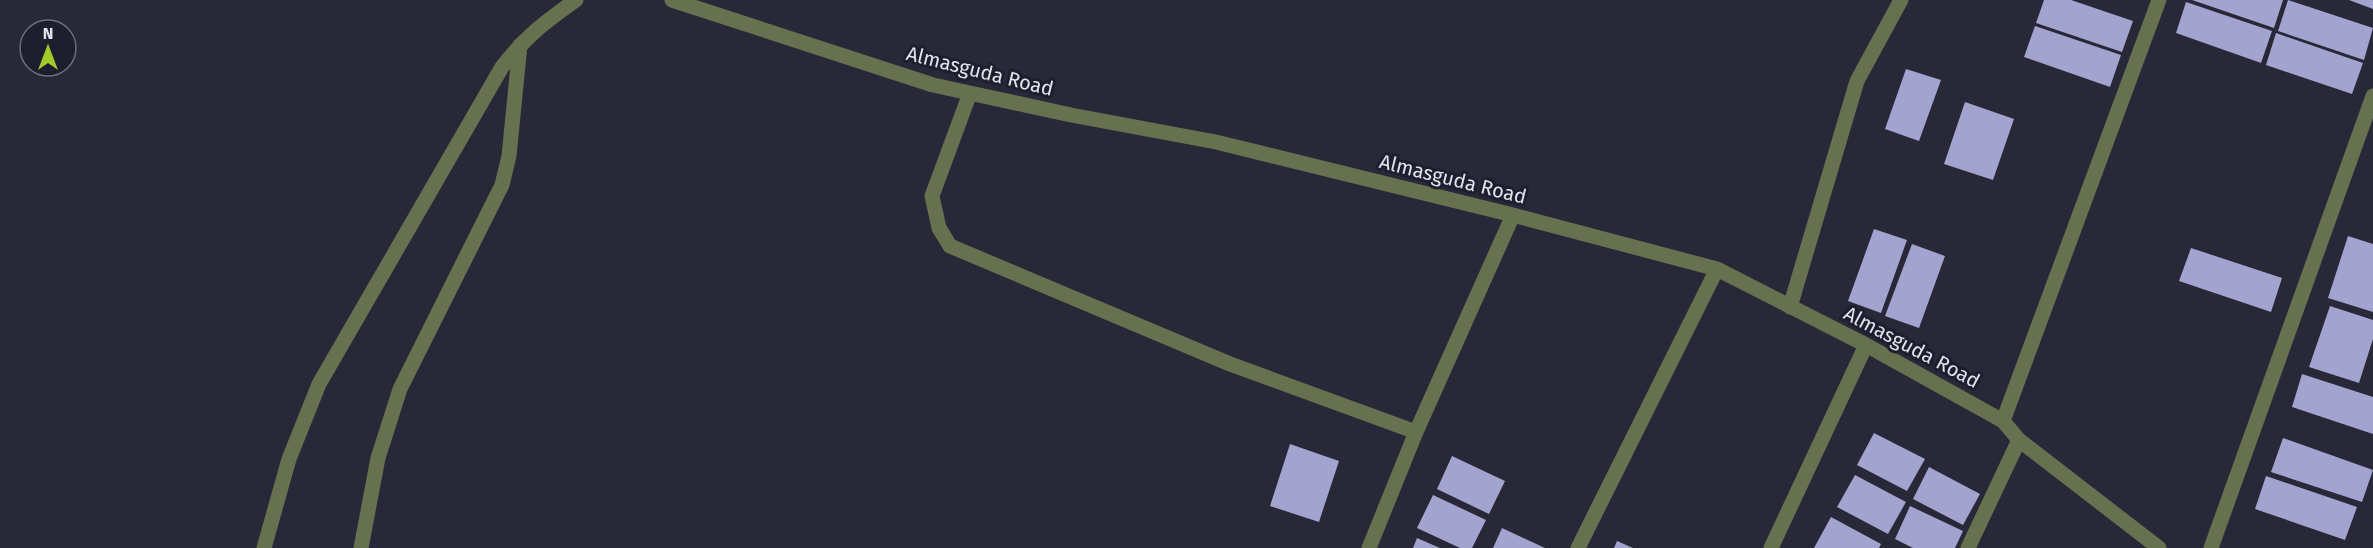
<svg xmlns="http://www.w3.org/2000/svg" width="2373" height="548" font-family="'Fira Sans',sans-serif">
  <rect width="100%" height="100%" fill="#282838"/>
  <path fill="#a2a4cf" d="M2044,0H2071L2133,21L2122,52L2036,23Z
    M2192,0H2283L2274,28Z
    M2288,0L2373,28L2364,60L2278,31Z
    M2349,0H2373V9Z
    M2186,2L2272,31L2261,63L2176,33Z
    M2035,26L2121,55L2110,87L2024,57Z
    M2276,33L2363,63L2352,94L2266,65Z
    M1906,69L1941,80L1919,141L1885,129Z
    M1965,102L2014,119L1993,180L1944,164Z
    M1874,229L1907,240L1881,313L1848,301Z
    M2348,236L2373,244V312L2328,298Z
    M1912,244L1945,256L1919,328L1885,316Z
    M2191,248L2282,278L2271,312L2179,281Z
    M2330,306L2373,320V339L2359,383L2309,367Z
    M2302,374L2373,397V434L2292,407Z
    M1874,433L1925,459L1907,491L1857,465Z
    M2283,438L2373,470L2362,502L2271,472Z
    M1290,444L1339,461L1319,522L1270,506Z
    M1452,456L1505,481L1489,514L1437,489Z
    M1929,467L1980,494L1963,525L1913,499Z
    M1855,475L1906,502L1888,534L1837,507Z
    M2266,476L2357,507L2345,540L2255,509Z
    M1433,495L1486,520L1472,548H1460L1417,528Z
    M1910,506L1963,531L1955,548H1913L1895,539Z
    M1831,517L1881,544L1879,548H1814Z
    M1502,528L1545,548H1493Z
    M1417,538L1440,548H1413Z
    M1617,541L1633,548H1614Z"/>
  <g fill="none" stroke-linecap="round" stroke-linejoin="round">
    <path stroke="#66724f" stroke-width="15" d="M672,0L933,85L1071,115L1216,142L1513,215L1717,269L1866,345L2003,421L2019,440L2159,548
      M970,93L932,196L939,228L950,246L1230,364L1416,432
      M1790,307L1857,81L1901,0
      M2003,421L2159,0
      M264,548L289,459L319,384L502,67C525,37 545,22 576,0
      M361,548L378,458L400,389L502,185L509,156L520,45
      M1369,548L1416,432L1513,215
      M1578,548L1717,269
      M1771,548L1866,345
      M1968,548L2019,440
      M2211,548L2373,96"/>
  </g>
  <g text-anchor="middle" stroke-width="6" stroke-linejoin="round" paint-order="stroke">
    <g font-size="20" fill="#e2e3ed" stroke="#1e1e2e">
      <text transform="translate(980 71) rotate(14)" y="7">Almasguda Road</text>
      <text transform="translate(1453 179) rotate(14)" y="7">Almasguda Road</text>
      <text transform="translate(1912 347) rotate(28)" y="7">Almasguda Road</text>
    </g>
  </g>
  <g transform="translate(48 48)"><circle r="28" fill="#1e1e2e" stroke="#6c6d7a" stroke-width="1.5"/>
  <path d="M0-4.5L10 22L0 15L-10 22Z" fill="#a1c92a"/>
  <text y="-9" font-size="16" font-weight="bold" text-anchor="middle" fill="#e2e3ed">N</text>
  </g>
</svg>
